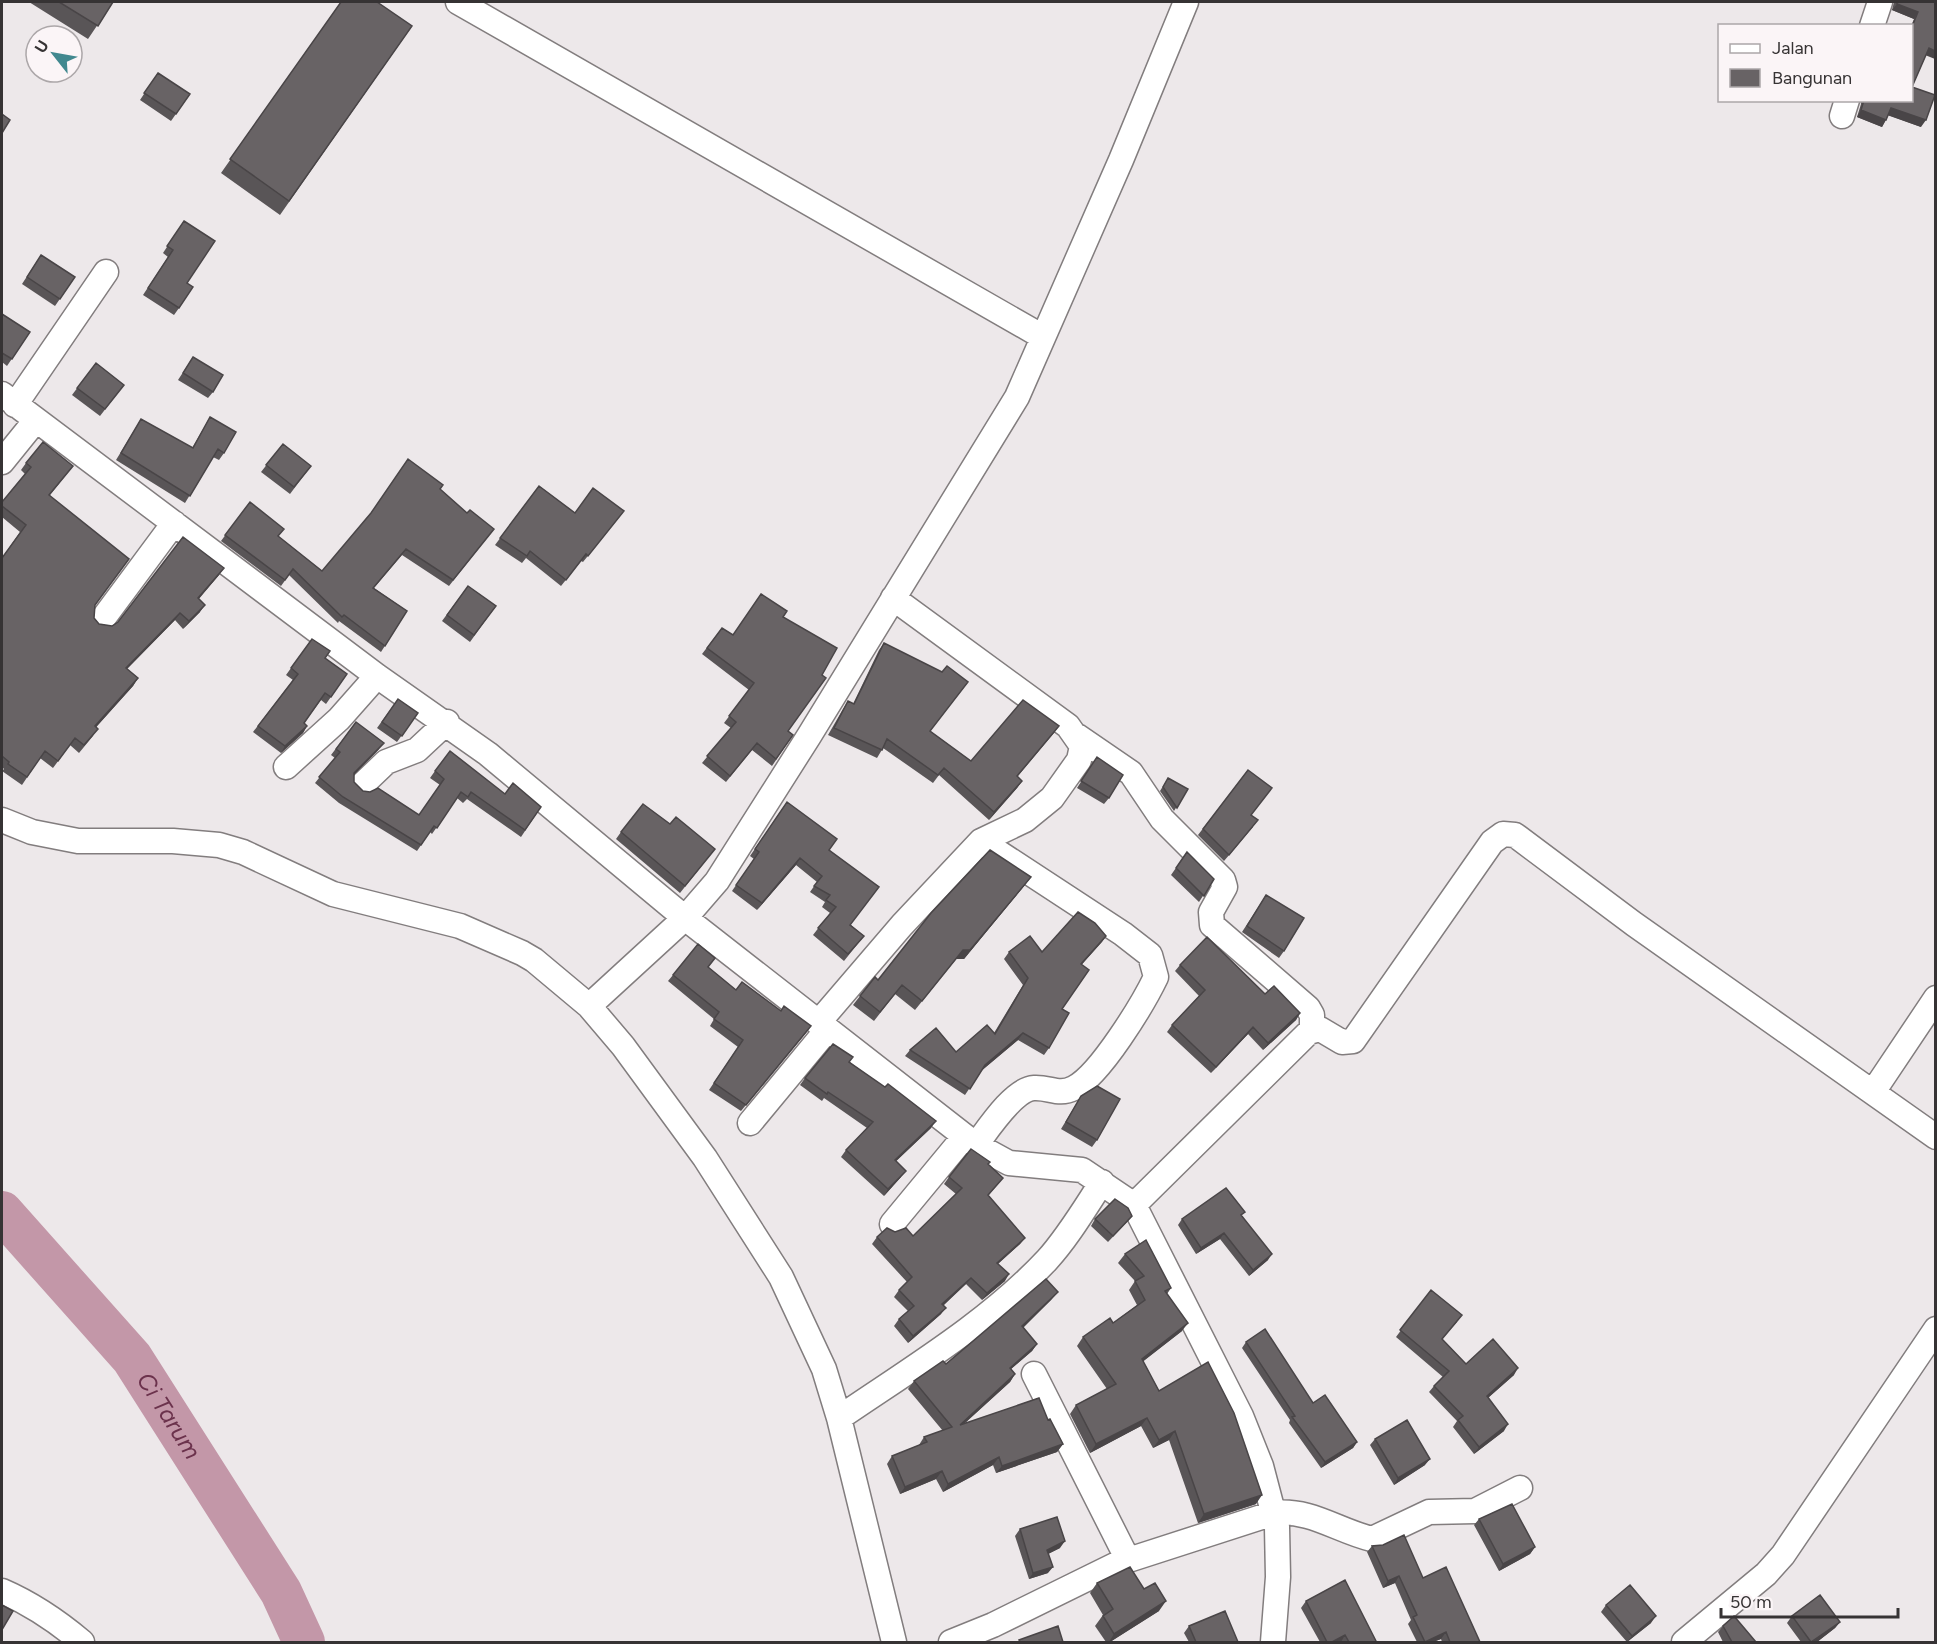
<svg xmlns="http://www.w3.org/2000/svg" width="1937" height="1644" font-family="Figtree,sans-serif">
  <rect width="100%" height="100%" fill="#ede8ea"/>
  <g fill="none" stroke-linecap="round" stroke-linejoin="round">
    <path stroke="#c397a8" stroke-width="42" id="s1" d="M2,1212L132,1358L281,1592L304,1642"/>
    <defs>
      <path id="street" d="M458,2L1043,337
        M1872,26L1880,2
        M1842,116L1847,100
        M2,394L377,676L488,754L685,918L717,881L809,736L1017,397L1121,160L1186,2
        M15,405L106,272
        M2,462L36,420
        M102,620L174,523
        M1077,736L1131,773L1162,819L1223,880L1225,887L1211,912L1212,925L1308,1008L1312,1015V1030
        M286,767L339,719L377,676
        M363,784L386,762L417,750L447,722
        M2,820L32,832L78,841H173L219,845L243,852L333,894L460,926L522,953L534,960L589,1006L623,1046L705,1158L781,1277L824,1369L839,1418L894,1642
        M589,1006L685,918L976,1145L1009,1163L1082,1170L1134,1205L1241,1416L1261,1466L1277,1527L1278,1577L1273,1642
        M818,1023L902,925L981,841L1025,820L1052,798L1079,760L1082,746L1068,726L893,598
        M1873,1092L1936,998
        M750,1123L827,1030
        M976,1145C988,1129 1014,1089 1034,1088C1050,1087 1058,1096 1074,1088C1100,1075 1143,1004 1156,977L1150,955L1123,934L981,841
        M1134,1205L1309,1032L1320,1029L1342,1042L1353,1041L1492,842L1503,834L1515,835L1634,924L1936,1137
        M892,1224L964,1137
        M1034,1374L1128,1560
        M839,1418C909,1370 988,1323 1047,1260C1068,1237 1085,1208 1102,1182
        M2,1591C32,1604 57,1621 82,1642
        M951,1642L993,1625L1119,1563L1274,1513C1311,1509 1338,1531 1372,1539L1429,1512L1475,1511L1520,1488
        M1684,1642L1766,1574L1783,1555L1936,1329"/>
    </defs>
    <use href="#street" stroke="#827d7e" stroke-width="27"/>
    <use href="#street" stroke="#fff" stroke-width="24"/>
  </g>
  <path fill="#595557" d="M29,2H113L88,39Z
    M341,2L412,26L280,215L221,173Z
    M1894,2H1935L1926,55L1912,87L1921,127L1888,115L1882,127L1857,117L1861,104L1860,100H1911V26L1914,19L1892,10Z
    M158,73L190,94L171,121L140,100Z
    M184,221L187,283L179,308L174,315L143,295L168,257L163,253Z
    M41,255L75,277L55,306L22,284Z
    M2,314L30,332L7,366L2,362Z
    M193,357L213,392L208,398L178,380Z
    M96,363L124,385L100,416L72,395Z
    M210,417L224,453L219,460L213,457L185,503L116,460L141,419L192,448Z
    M283,444L311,466L290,494L261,472Z
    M26,463L73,466L50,495L95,605L94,618L99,624L112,626L219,575L198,599L200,612L183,629L175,620L127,669L138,678L133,686L96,727L93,736L79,753L70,745L53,768L40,758L22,785L2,771L4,769L2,767V558L20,532L2,517V502L25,474L21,470Z
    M539,486L575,513L624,511L583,562L581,561L561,586L526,558L522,563L495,545Z
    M440,489L467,513L494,529L449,586L402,555L374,588L407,611L381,652L339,621L338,623L289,575L281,586L221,541L250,502L278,536L322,571Z
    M468,586L496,606L470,642L442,621Z
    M783,617L788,731L793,735L772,766L752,750L726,782L702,763L731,728L724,723L749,690L702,654L722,628L733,635Z
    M312,639L325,658L347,674L326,704L321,700L304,723L307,726L303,733L281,753L253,732L293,680L286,675Z
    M884,643L942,672L968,682L930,731L971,761L1059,726L1017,776L1022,781L1017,788L989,820L939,775L933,783L883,748L877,758L828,735L843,709L848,701L853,704L879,650Z
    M398,699L418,713L397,742L377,728Z
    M356,722L379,749L354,775V782L363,791L419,815L440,785L430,778L435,771L505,794L541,807L521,837L467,799L463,803L457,798L432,834L430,832L417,851L339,803L315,783L335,758L331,755Z
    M1097,757L1109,798L1104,804L1077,788Z
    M1248,770L1251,815L1253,827L1224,861L1198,835Z
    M1168,778L1188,789L1174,811L1160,791Z
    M787,802L830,850L851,925L864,936L844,961L813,935L830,913L822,907L825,902L810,892L817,882L796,865L757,910L732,891L754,859L750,856Z
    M670,824L715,849L680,893L616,839L621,832Z
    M1187,852L1214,879L1199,902L1171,875Z
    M1031,877L1024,886L964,959H956L915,1010L895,994L874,1021L853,1005L860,996L878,980Z
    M1266,895L1284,951L1279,958L1242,932Z
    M1106,936L1081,965L1062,1009L1049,1048L1044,1055L1018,1040L981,1071L965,1095L905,1056L910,1050L956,1052L994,1033L1023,985L1004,959L1009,952H1042Z
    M1180,965L1265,994L1300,1013L1296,1020L1263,1050L1248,1034L1211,1073L1167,1032L1172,1025L1199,996L1175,971Z
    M708,967L736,990L811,1026L741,1111L709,1090L738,1047L710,1026L714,1019L668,981L673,975Z
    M849,1062L931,1128L896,1161L901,1177L884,1196L841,1157L846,1150L867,1128L824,1098L822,1101L800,1085L805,1078Z
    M1081,1096L1097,1140L1092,1147L1061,1129Z
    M988,1164L1003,1178L988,1196L1025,1238L1020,1244L998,1264L1005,1281L982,1300L966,1284L944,1305L941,1314L908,1343L894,1326L899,1319L908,1311L894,1297L899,1290L907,1282L872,1244L877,1237L895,1232L913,1236L956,1194L944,1184L949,1177Z
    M1132,1216L1127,1222L1108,1242L1091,1226L1095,1219Z
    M1242,1216L1268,1260L1249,1276L1220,1239L1196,1254L1178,1225L1182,1219Z
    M1125,1254L1171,1288L1167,1294L1182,1331L1143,1361L1159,1391L1256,1504L1198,1523L1169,1440L1153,1448L1141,1426L1090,1453L1070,1414L1076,1405L1107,1389L1077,1346L1083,1337L1113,1323L1137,1305L1129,1290L1135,1281L1118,1263Z
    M1431,1290L1457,1322L1442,1339L1466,1364L1514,1375L1488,1398L1504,1431L1474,1454L1453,1427L1457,1421L1429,1392L1434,1386L1443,1377L1396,1337Z
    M1052,1299L1023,1327L1037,1344L1032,1351L1011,1369L1015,1374L1010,1382L965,1423L1048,1420L1063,1444L1057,1452L996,1473L993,1465L943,1492L936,1479L900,1494L887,1464L892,1456L919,1445L924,1437L943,1431L908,1389L914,1381L946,1364Z
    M1246,1342L1357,1442L1353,1448L1321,1468L1289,1423L1290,1420L1242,1348Z
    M1375,1439L1425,1465L1394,1485L1370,1445Z
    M1479,1519L1535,1547L1530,1554L1499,1571L1474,1525Z
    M1020,1529L1060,1548L1048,1554V1573L1029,1579L1015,1536Z
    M1372,1546L1423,1578L1480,1642H1442L1441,1639L1433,1642H1417L1408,1624L1411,1620L1395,1583L1383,1588L1367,1552Z
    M1097,1583L1144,1589L1159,1611L1110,1642H1106L1095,1626L1103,1615L1090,1593Z
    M1306,1601L1376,1641L1375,1642H1320L1301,1608Z
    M1606,1605L1651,1623L1627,1642L1601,1612Z
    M1792,1616L1840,1622L1835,1628L1817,1642H1801L1787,1623Z
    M1189,1626L1238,1642H1189L1184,1633Z
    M1723,1626L1756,1642H1723L1718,1632Z"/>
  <path fill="#494547" d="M1897,4L1918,12L1914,19L1892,10Z
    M1929,48L1935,51V59L1925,55Z
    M1891,108L1926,120L1921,127L1887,115Z
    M1861,110L1886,120L1882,127L1857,117Z
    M224,568L219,575L193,606L198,598Z
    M205,605L200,612L183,629L189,621Z
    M180,613L175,620L121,675L126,668Z
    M138,678L133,686L90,734L95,726Z
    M307,726L303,733L281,753L285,746Z
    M1059,726L1054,733L1012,783L1017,776Z
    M384,743L379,749L350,779L354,773Z
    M1022,781L1017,788L989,820L994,812Z
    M800,858L796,865L757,910L762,903Z
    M1031,877L1024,886L964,959H956L915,1010L963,950Z
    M1106,936L1102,942L1076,971L1081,964Z
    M1300,1013L1296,1020L1263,1050L1268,1043Z
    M811,1026L806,1033L741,1111L746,1105Z
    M1253,1027L1248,1034L1211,1073L1216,1067Z
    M1023,1033L1018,1040L980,1072L985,1065Z
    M936,1121L931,1128L890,1167L895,1160Z
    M906,1171L901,1177L884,1196L888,1189Z
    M1224,1233L1220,1239L1196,1254L1201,1248Z
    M1025,1238L1020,1244L992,1269L997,1263Z
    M1272,1254L1268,1260L1249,1276L1253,1270Z
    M1009,1274L1005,1281L982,1300L987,1293Z
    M971,1278L966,1284L938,1310L942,1304Z
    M1058,1292L1052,1299L1017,1334L1022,1326Z
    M946,1308L941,1314L908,1343L913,1336Z
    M1188,1323L1182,1331L1136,1367L1142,1359Z
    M1037,1344L1032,1351L1004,1375L1010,1368Z
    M1518,1368L1514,1375L1482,1403L1487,1396Z
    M1015,1374L1010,1382L955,1432L960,1425Z
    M1147,1418L1141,1426L1090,1453L1096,1444Z
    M1508,1424L1504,1431L1474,1454L1479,1447Z
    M1175,1431L1169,1440L1153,1448L1159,1440Z
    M1357,1442L1353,1448L1321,1468L1325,1462Z
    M1063,1444L1057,1452L996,1473L1002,1466Z
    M999,1457L993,1465L943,1492L948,1484Z
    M1430,1459L1425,1465L1394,1485L1398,1478Z
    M942,1471L936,1479L900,1494L905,1487Z
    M1262,1495L1256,1504L1198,1523L1204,1514Z
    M1065,1541L1060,1548L1042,1557L1047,1550Z
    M1535,1547L1530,1554L1499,1571L1503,1564Z
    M1053,1567L1048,1573L1029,1579L1033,1573Z
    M1399,1576L1395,1583L1383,1588L1388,1581Z
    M1166,1601L1159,1611L1110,1642H1109L1114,1634Z
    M1656,1616L1651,1623L1627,1642L1632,1636Z
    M1840,1622L1835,1628L1817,1642H1812Z
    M1446,1632L1441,1639L1433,1642H1424Z
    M1345,1635L1341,1642H1332Z"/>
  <path fill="#686365" stroke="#494547" stroke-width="1.5" d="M59,2H113L98,26Z
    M341,2H377L412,26L289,201L230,159Z
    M1897,2H1935V51L1929,48L1912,87L1935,95L1926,120L1891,108L1886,120L1861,110L1864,100H1911V29L1918,12L1897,4Z
    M158,73L190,94L176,114L144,93Z
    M2,114L10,120L2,133Z
    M184,221L215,241L187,283L193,287L179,308L148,288L173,250L167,246Z
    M41,255L75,277L60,299L27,277Z
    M2,314L30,332L12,359L2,353Z
    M193,357L223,375L213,392L183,373Z
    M96,363L124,385L105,409L77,388Z
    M210,417L236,432L224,453L218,449L190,496L121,453L141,419L193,448Z
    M43,442L73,466L49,495L129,559L95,605L94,618L99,624L112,626L118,622L183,537L224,568L198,598L205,605L189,621L180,613L126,668L138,678L95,726L98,729L84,745L75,738L58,761L45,751L27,777L8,764L9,762L2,756V558L26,525L2,506V502L31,467L26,463Z
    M283,444L311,466L294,487L266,465Z
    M408,459L443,485L440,489L467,513L470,510L494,529L453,580L406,549L373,588L407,611L385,646L344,615L342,617L293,569L285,580L225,535L250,502L284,529L278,536L322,571L371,513Z
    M539,486L575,513L593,488L624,511L588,556L586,554L566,580L530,551L527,556L500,538Z
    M468,586L496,606L474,635L447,615Z
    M761,594L787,611L783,617L837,648L822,675L826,678L788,731L793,735L776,759L757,743L730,776L707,756L736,722L729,716L754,683L707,648L722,628L733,635Z
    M312,639L330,651L325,658L347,674L331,697L325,693L304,723L307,726L285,746L258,726L298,674L291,668Z
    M884,643L942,672L947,666L968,682L930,731L971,761L1023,700L1059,726L1017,776L1022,781L994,812L944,768L938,775L887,739L882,750L834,728L848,701L854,704Z
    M398,699L418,713L402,736L382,722Z
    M356,722L384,743L354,773V782L363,791L370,792L378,788L419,815L444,779L435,771L450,751L505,794L513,783L541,807L525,830L471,792L468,797L461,792L437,828L434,826L421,845L343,797L319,777L340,752L336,749Z
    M1097,757L1123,775L1109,798L1081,781Z
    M1248,770L1272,788L1251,815L1258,820L1229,855L1203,829Z
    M1168,778L1188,789L1177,808L1163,787Z
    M787,802L837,839L829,850L879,887L850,925L864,936L848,954L818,928L836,907L826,900L830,895L814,886L822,876L800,858L762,903L736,885L759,852L755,849Z
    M643,804L670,824L676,817L715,849L685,886L621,832Z
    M990,850L1031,877L970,950H963L922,1001L902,985L880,1012L860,996L875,977L878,980L931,913Z
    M1187,852L1214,879L1204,896L1176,868Z
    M1266,895L1304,918L1284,951L1247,926Z
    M1078,912L1095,923L1106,936L1081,964L1089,970L1062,1009L1069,1013L1049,1048L1023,1033L985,1065L970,1089L910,1050L936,1028L956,1052L987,1025L995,1034L1028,978L1009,952L1030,936L1042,952Z
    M1207,937L1265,994L1274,986L1300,1013L1268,1043L1253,1027L1216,1067L1172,1025L1205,990L1180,965Z
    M698,944L715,958L708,967L736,990L742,982L781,1011L784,1006L811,1026L746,1105L714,1083L743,1040L714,1019L719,1012L673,975Z
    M833,1044L853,1057L849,1062L885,1087L888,1084L936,1121L895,1160L906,1171L888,1189L846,1150L873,1122L828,1092L827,1094L805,1078Z
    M1097,1086L1120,1099L1097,1140L1066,1122L1081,1096Z
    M971,1149L990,1162L988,1164L1003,1178L988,1195L1025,1238L997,1263L1009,1274L987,1293L971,1278L942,1304L946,1308L913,1336L899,1319L914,1306L899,1290L912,1277L877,1237L887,1228L895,1232L906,1228L913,1236L962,1188L949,1177Z
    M1226,1188L1245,1212L1241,1215L1272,1254L1253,1270L1224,1233L1201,1248L1182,1219Z
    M1115,1199L1128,1208L1132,1216L1113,1236L1095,1219Z
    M1146,1240L1171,1288L1165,1291L1188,1323L1142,1359L1159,1391L1208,1362L1234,1413L1262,1495L1204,1514L1175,1431L1159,1440L1147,1418L1096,1444L1076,1405L1116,1384L1083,1337L1110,1318L1113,1323L1145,1300L1135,1281L1144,1276L1125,1254Z
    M1046,1279L1058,1292L1022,1326L1037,1344L1010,1368L1015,1374L960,1425L1039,1398L1048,1420L1050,1419L1063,1444L1002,1466L999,1457L948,1484L942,1471L905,1487L892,1456L927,1442L924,1437L952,1427L914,1381L943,1361L946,1364Z
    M1431,1290L1462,1315L1442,1339L1466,1364L1493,1339L1518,1368L1487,1396L1508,1424L1479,1447L1458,1420L1463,1416L1434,1386L1449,1371L1400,1330Z
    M1265,1329L1313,1403L1325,1395L1357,1442L1325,1462L1292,1417L1295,1416L1246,1342Z
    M1407,1420L1430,1459L1398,1478L1375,1439Z
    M1512,1504L1535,1547L1503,1564L1479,1519Z
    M1057,1517L1065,1541L1047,1550L1053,1567L1033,1573L1020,1529Z
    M1404,1535L1423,1578L1446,1567L1480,1642H1450L1446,1632L1425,1642L1413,1617L1417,1615L1399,1576L1388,1581L1372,1546L1383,1545Z
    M1130,1567L1144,1589L1155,1583L1166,1601L1114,1634L1103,1616L1113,1609L1097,1583Z
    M1345,1580L1376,1641L1373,1642H1349L1345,1635L1332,1642H1327L1306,1601Z
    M1630,1585L1656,1616L1632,1636L1606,1605Z
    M1820,1595L1840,1622L1811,1642L1792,1616Z
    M2,1605L13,1611L3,1628L2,1627Z
    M1225,1611L1238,1642H1196L1189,1626Z
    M1734,1616L1756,1642H1732L1723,1626Z
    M1058,1626L1063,1642H1020L1019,1640Z"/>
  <g text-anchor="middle" stroke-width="6" stroke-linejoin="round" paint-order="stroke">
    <g font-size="24" font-style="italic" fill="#6b324c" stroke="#fbf5f7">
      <text dy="8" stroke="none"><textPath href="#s1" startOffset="264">Ci Tarum</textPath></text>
    </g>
  </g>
  <rect width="1937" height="1644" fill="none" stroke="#363334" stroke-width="6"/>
  <rect x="1718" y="24" width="195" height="78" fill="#fbf5f7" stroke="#aca7a9" stroke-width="1.5"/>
  <rect x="1730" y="44" width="30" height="9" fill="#ffffff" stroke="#aca7a9" stroke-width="1.5"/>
  <text x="1772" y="54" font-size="18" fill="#363334">Jalan</text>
  <rect x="1730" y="69" width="30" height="18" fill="#686365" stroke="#aca7a9" stroke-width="1.5"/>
  <text x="1772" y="84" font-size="18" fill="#363334">Bangunan</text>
  <g transform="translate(54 54) rotate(301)"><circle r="28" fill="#fbf5f7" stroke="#aca7a9" stroke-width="1.5"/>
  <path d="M0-4.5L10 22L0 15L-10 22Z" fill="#41888f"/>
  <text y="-9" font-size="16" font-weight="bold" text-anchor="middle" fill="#363334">U</text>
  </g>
  <path d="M1721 1608v9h177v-9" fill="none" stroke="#363334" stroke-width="3"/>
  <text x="1730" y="1608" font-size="18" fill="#363334" stroke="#fbf5f7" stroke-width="4.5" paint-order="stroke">50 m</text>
</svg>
